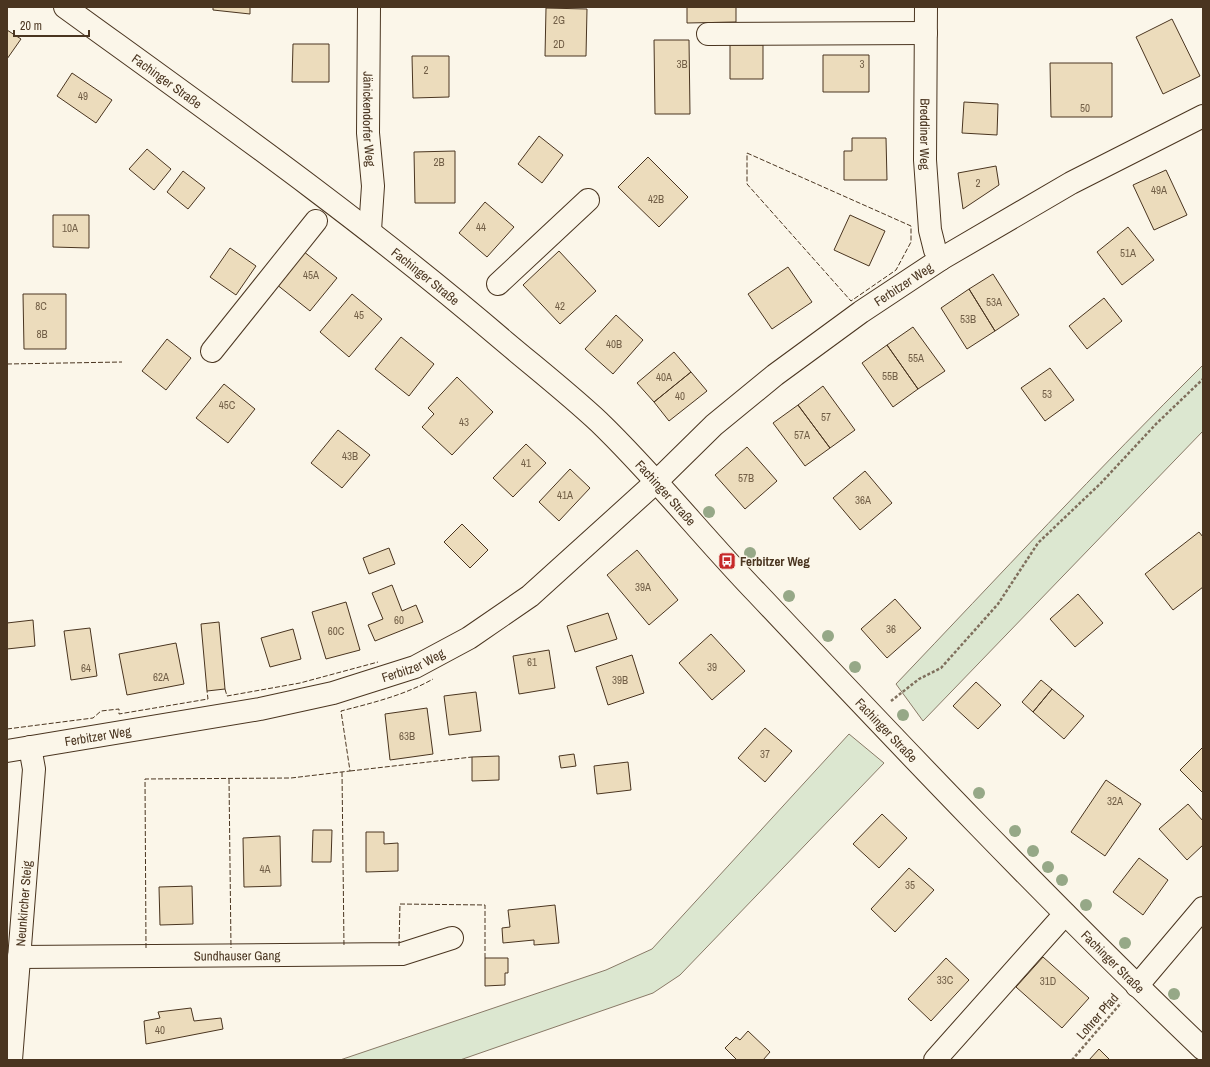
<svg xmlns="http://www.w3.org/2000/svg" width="1210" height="1067" font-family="'Archivo Narrow',sans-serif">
  <rect width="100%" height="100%" fill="#fbf6e9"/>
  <path fill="#dce7d0" stroke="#887966" d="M1203,365V431L923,721L896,684C998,577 1098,469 1203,365Z
    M849,734L884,763L680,975L653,993L460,1060H340L606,970L652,949Z"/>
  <path fill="#ecdcbc" stroke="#4a3520" d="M213,7H250V14L213,10Z
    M687,7H736V22L687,23Z
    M546,8L587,9L586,56H545Z
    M1172,19L1200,76L1163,94L1136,37Z
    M7,30L21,39L7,59Z
    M654,40H689L690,114H655Z
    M293,44H329V82H292Z
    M730,45H763V79H730Z
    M823,55H869V92H823Z
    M412,56H449V97L413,98Z
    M1050,63H1112V117H1051Z
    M72,73L112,100L96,123L57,96Z
    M964,102L998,104L997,135L962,133Z
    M539,136L563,155L542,183L518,164Z
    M852,138H886L887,180H844V151H852Z
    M147,149L171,169L154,190L129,169Z
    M455,151V203H415L414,152Z
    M648,157L688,197L659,227L618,187Z
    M996,166L999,185L963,209L958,173Z
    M1166,170L1187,215L1154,230L1133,185Z
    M183,171L205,188L188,209L167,192Z
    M485,202L514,227L487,257L459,233Z
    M53,215H89V248L53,247Z
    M850,215L885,231L869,266L834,250Z
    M1128,227L1154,260L1122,285L1097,252Z
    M230,248L256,266L236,295L210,277Z
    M303,251L337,278L310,311L276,284Z
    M559,251L596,291L560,324L523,285Z
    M788,267L812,302L772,329L748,294Z
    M993,274L1019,315L995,331L969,289Z
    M969,289L995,331L967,349L941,308Z
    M23,294H66V349H24Z
    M352,294L382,319L349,357L320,332Z
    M1104,298L1122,321L1087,349L1069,326Z
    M616,315L643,340L613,374L585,349Z
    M913,327L945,371L918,389L887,345Z
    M401,337L434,364L409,396L375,369Z
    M167,339L191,358L166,390L142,371Z
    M887,345L918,389L893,407L862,363Z
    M674,352L691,372L654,402L637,383Z
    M1050,368L1074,400L1045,421L1021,388Z
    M691,372L707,391L669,421L654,402Z
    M457,377L493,412L452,455L422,427L434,414L428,408Z
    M224,384L255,409L228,443L196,418Z
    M823,386L855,430L830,448L798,405Z
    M798,405L830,448L805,466L773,423Z
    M338,430L370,455L342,488L311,463Z
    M526,444L546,463L513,497L493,478Z
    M747,447L777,481L745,509L715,475Z
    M570,469L590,488L559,521L539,502Z
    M865,471L892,503L860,530L833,498Z
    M462,524L488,550L470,568L444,542Z
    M1199,532L1203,537V587L1173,610L1145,574Z
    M389,548L395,564L369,574L363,558Z
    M637,550L678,600L649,625L607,575Z
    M392,585L402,611L416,605L423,622L375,641L368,625L383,619L372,593Z
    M1078,594L1103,623L1075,647L1050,619Z
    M895,599L921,628L887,658L861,629Z
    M346,602L360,650L326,659L312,612Z
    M608,613L617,639L575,652L567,626Z
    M33,620L35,646L7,649V623Z
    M219,622L225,689L207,691L201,624Z
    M90,628L97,676L71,680L64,631Z
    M293,629L301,659L270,667L261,638Z
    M711,634L745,671L712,700L679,663Z
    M176,643L184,684L127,695L119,654Z
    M549,650L555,688L519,694L513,656Z
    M632,655L644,693L608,705L596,667Z
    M1041,680L1052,689L1033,712L1022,702Z
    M976,682L1001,705L978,729L953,706Z
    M1052,689L1084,716L1064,739L1033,712Z
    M476,692L481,731L449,735L444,696Z
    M427,708L433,754L390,760L385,714Z
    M765,728L792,751L765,782L738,758Z
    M1203,747V793L1180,770Z
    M574,754L576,766L561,768L559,756Z
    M499,756V780L472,781V757Z
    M628,762L631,790L597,794L594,766Z
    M1106,780L1141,804L1105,856L1071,832Z
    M1188,804L1203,821V845L1187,860L1159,829Z
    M882,814L907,838L879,868L853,844Z
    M313,830H332L331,862H312Z
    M366,832H384V844L398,843V871L366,872Z
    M280,836L281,886L244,887L243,838Z
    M1139,858L1168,880L1143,915L1113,892Z
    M909,868L934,890L895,932L871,909Z
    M192,886L193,924L160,925L159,887Z
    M555,905L559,943L534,945V940L503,943L502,928L510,927L508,910Z
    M1043,957L1089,998L1062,1028L1016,987Z
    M485,958H508V973H505V985L485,986Z
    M946,958L969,980L931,1021L908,999Z
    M191,1008L194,1021L221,1018L223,1029L146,1044L144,1021L160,1018L158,1012Z
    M748,1031L770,1052L763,1060H737L725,1048L736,1037L740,1040Z
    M1099,1049L1110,1060H1089Z"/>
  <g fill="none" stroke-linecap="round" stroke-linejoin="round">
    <defs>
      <g id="minor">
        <path id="s1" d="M65,7C214,115 364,221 504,341C536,368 569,394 599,422C655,476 703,537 757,593C903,748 1049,902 1203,1049"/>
        <path id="s2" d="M369,7L368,133L373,186L370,230"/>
        <path id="s3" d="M926,7L925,160L930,230L935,250L941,259"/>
        <path d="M708,34L926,33"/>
        <path d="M498,284L588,200"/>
        <path d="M212,351L316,221"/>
        <path id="s4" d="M7,751L260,709L333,693L415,667L469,638L530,596L656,482L714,425L775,375L861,312L941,259L1071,183L1203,116"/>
        <path id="s5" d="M19,957L402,954L452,938"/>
        <path d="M1137,986L1203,908"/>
        <path id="s6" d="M11,1060L34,769L30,747"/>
        <path d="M935,1060L1065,914"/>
      </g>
    </defs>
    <use href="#minor" stroke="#4a3520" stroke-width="24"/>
    <path stroke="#7f6f5c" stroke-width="2.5" stroke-dasharray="3 2" stroke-linecap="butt" d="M891,701L919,679L941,668L998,604L1038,543L1101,483L1156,424L1203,379
      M1072,1060L1121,1003"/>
    <use href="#minor" stroke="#fbf6e9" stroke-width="22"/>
    <path stroke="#4a3520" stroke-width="1" stroke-dasharray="5 2" stroke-linecap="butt" d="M747,153L911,226V242L896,270L851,301L747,184Z
      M7,364L122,362
      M225,689L227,696L300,683L378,662
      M7,729L93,718L101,711L119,709V714L208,699L207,691
      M350,771L472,757
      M342,772L344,947
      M229,779L231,948
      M399,946L400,904L485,905V958
      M146,948L145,779L291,778L350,771L341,711C372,703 405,695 433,679"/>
  </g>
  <g fill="#96a887">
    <circle cx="709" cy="512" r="6"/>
    <circle cx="750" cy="553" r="6"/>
    <circle cx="789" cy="596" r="6"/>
    <circle cx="828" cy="636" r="6"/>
    <circle cx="855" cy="667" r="6"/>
    <circle cx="903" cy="715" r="6"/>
    <circle cx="979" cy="793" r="6"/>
    <circle cx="1015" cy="831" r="6"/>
    <circle cx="1033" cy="851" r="6"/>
    <circle cx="1048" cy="867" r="6"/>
    <circle cx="1062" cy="880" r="6"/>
    <circle cx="1086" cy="905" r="6"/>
    <circle cx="1125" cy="943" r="6"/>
    <circle cx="1174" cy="994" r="6"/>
  </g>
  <defs>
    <symbol id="bus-square" viewBox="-11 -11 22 22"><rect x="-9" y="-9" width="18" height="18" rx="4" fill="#c62828" stroke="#fbf6e9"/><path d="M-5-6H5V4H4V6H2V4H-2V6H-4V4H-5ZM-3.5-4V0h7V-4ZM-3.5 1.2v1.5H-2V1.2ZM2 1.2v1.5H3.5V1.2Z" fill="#fff"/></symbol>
  </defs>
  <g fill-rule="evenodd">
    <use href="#bus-square" x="717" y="551" width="20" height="20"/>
  </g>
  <g text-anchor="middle" stroke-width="3" stroke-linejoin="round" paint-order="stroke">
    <g font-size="11" fill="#725f47">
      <text x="559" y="24">2G</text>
      <text x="559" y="48">2D</text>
      <text x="682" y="68">3B</text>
      <text x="862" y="68">3</text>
      <text x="426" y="74">2</text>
      <text x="83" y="100">49</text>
      <text x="1085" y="112">50</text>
      <text x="439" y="166">2B</text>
      <text x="978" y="187">2</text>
      <text x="1159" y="194">49A</text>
      <text x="656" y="203">42B</text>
      <text x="481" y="231">44</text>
      <text x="70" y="232">10A</text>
      <text x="1128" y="257">51A</text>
      <text x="311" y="279">45A</text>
      <text x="994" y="306">53A</text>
      <text x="41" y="310">8C</text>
      <text x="560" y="310">42</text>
      <text x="359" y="319">45</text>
      <text x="968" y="323">53B</text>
      <text x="42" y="338">8B</text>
      <text x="614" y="348">40B</text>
      <text x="916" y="362">55A</text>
      <text x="890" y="380">55B</text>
      <text x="664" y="381">40A</text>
      <text x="1047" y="398">53</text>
      <text x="680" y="400">40</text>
      <text x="227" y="409">45C</text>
      <text x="826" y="421">57</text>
      <text x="464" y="426">43</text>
      <text x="802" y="439">57A</text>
      <text x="350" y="460">43B</text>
      <text x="526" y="467">41</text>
      <text x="746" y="482">57B</text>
      <text x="565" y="499">41A</text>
      <text x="863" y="504">36A</text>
      <text x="643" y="591">39A</text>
      <text x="399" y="624">60</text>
      <text x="891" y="633">36</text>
      <text x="336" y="635">60C</text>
      <text x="532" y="666">61</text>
      <text x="712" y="671">39</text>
      <text x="86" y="672">64</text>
      <text x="161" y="681">62A</text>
      <text x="620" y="684">39B</text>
      <text x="407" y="740">63B</text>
      <text x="765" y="758">37</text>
      <text x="1115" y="805">32A</text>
      <text x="265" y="873">4A</text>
      <text x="910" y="889">35</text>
      <text x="945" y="984">33C</text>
      <text x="1048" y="985">31D</text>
      <text x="160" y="1034">40</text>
    </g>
    <g font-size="13" fill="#4a3520" stroke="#fbf6e9">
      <text dy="5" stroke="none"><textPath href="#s1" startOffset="126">Fachinger Straße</textPath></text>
      <text dy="5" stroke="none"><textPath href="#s2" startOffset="112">Jänickendorfer Weg</textPath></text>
      <text dy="5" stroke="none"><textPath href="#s3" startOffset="127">Breddiner Weg</textPath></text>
      <text dy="5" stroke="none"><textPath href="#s1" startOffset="450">Fachinger Straße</textPath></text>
      <text dy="5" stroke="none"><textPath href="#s4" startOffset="1040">Ferbitzer Weg</textPath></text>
      <text dy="5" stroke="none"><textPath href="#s1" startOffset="774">Fachinger Straße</textPath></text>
      <text dy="5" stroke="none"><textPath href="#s4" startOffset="416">Ferbitzer Weg</textPath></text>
      <text dy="5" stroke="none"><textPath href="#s1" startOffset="1098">Fachinger Straße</textPath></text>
      <text dy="5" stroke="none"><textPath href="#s4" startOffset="92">Ferbitzer Weg</textPath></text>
      <text dy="5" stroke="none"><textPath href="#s6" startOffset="157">Neunkircher Steig</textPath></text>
      <text dy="5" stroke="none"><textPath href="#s5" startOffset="218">Sundhauser Gang</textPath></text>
      <text dy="5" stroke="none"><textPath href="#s1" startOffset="1422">Fachinger Straße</textPath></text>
      <text transform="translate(1097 1016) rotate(-49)" y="5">Lohrer Pfad</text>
    </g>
    <g font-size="13" font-weight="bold" fill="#4a3520" stroke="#fbf6e9" text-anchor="start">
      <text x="740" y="566">Ferbitzer Weg</text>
    </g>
  </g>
  <rect width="1210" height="1067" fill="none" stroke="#4a3520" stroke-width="16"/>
  <path d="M14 30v6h75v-6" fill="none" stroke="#4a3520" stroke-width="2"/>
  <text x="20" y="30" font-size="12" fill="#4a3520" stroke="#fbf6e9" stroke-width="3" paint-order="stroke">20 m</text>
</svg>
